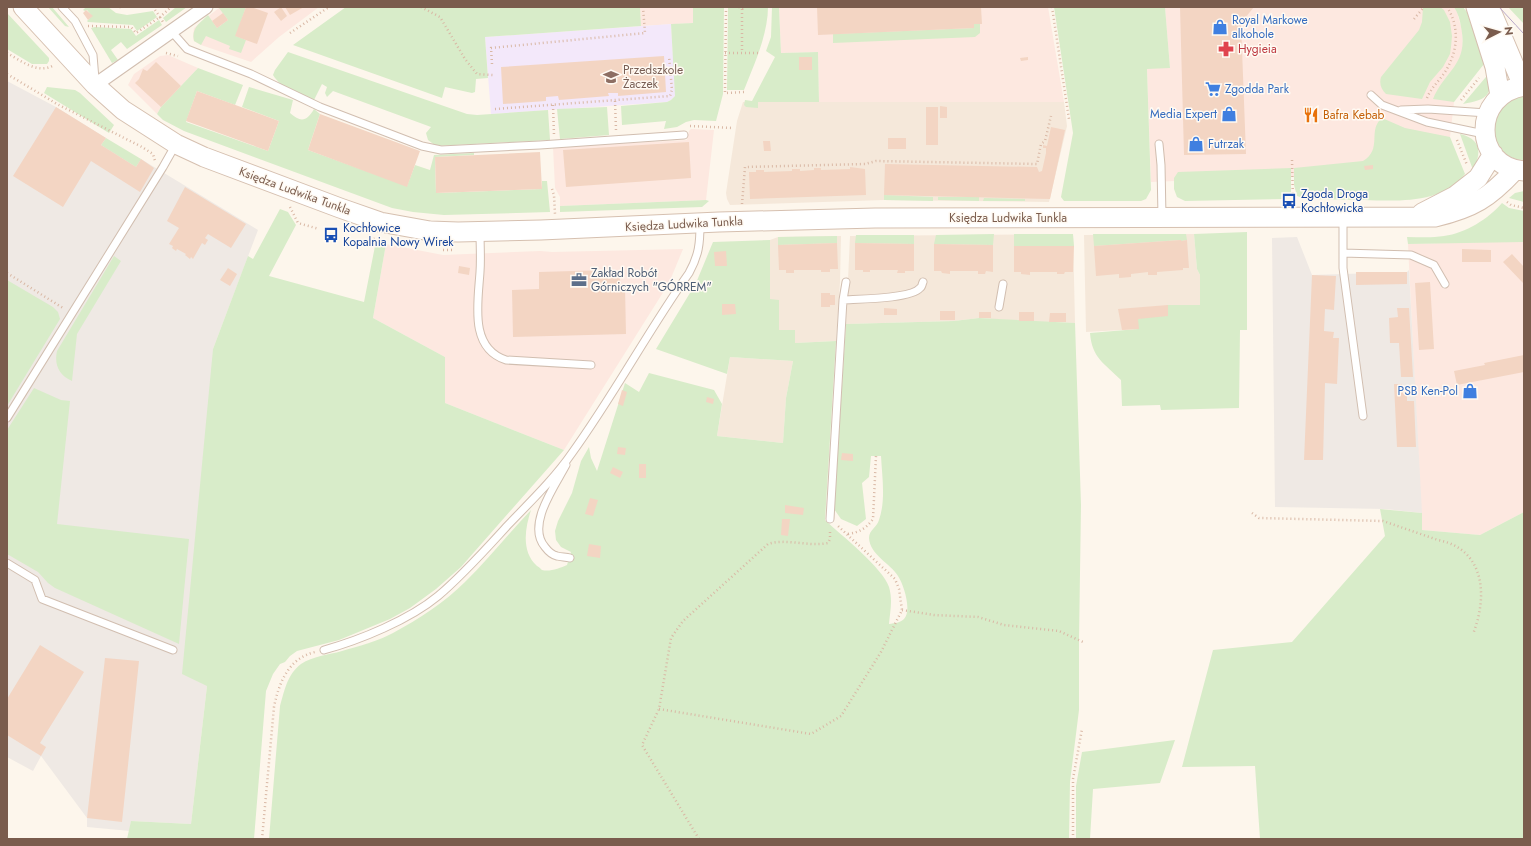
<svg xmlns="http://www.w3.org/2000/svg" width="1531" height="846" font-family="Jost,sans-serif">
  <rect width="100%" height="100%" fill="#fdf6ec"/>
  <path fill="#f5e8da" d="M743,102H1064L1067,126L1049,202L884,200L730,205L727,199L726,193L737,121Z
    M1073,234L1075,323L1019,321L979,318L954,321L846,324L850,236Z
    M1194,234L1197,269L1200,275V305H1168V316L1139,329L1086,332L1084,235Z
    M841,236L840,282L836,341L795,343L779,330V300H770V240L778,237Z
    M730,357L793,361L786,398L783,443L717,436Z"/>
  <path fill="#fde8e0" d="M220,7H319L279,37L251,62L201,45L194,41L193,36L194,28Z
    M640,7H701L693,8V23L641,26Z
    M779,7H1048L1064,102H819L818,52L781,53Z
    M1165,7H1454L1457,12L1462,30L1463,48L1449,96L1454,102L1450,137L1428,143L1415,171L1151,182L1147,68H1170Z
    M168,55L198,68L161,107L157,114L128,85L134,74L160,56Z
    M691,129L714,130L706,200L560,206V197L555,188L553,147L687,140L689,131Z
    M1521,241L1524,242V512L1480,535L1422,530L1408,244Z
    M386,244L443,255L540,251L552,252L683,249L669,283L564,450L445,403V357L373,318Z"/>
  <path fill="#efe9e4" d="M7,81L56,107L106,138L101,145L141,159L258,230L213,349L207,686L191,824L131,821L130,831L87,827V818L41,756L33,771L7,757Z
    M1297,237L1312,275L1407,272L1409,270L1422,513L1385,509L1275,507L1272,238Z"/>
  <path fill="#f3e8fa" d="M671,24L675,91V96L671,100L667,102L491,114L485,37Z"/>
  <path fill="#d8ecc9" d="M48,7H52L69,27L65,26Z
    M86,7H108L116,13L127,15L153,11L157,17L137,31L133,25L88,22L87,21L92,16L87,10L85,11L83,10Z
    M176,7H187L166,22L163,18Z
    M220,7H246L236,36L246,40L241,53L229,49L230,46L206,36L201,45L194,41C191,28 200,23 208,15L217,28L228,20L219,8Z
    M346,7H640L641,26L485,37L488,78L476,79L475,92L472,93L445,87L442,98L293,45Z
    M701,7H724L723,94L716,121L694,120L686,122L677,127L664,129L666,121L622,125L621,106L667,102L671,100L675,96L671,24L693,23V8Z
    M728,7H768C768,34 754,65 744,90H727Z
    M772,7H779L781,53L818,52L819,102H758V108L746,107L744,105L745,100L752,101L775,57L766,51L771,37Z
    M1054,7H1165L1170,68L1147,69L1151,190L1146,199L1141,201H1064L1061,197L1073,133Z
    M1423,7H1440L1444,10L1450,22L1452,36L1451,47L1450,54L1443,67L1430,82L1422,99L1386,94C1381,89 1379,84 1381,77L1419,30L1422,22Z
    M1454,7H1463L1467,12L1484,64L1454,102L1433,99C1445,70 1469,65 1461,27C1460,20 1458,13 1454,7Z
    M1508,7H1524V24Z
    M7,13L49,58V61L47,64H32L7,49Z
    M159,20L162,25L127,49L121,42L111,50L118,60L112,63L91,28L95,27L131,29L136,36Z
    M974,24H980V33L975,37L833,43V34L974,28Z
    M288,52L467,114L477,115L548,110L550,140L436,146L428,140L426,133L431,127L333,91L327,97L325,93L327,87L322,84L314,100C301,94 281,89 273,75L275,70Z
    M198,68L243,85L235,105L197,91L186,122L268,151L279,121L242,107L249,87L293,100L290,113C301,123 307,121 314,109L320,114L308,150L407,186L415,165L430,170L434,155L474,153V155L435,157L436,193L542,189V181H547L550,212L444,215L413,212L392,208L184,131L163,120L157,114L161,107Z
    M1491,71C1491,96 1489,99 1463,104Z
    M47,87L75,90L80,93L114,125L109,133L44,93Z
    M1524,96V160C1486,159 1482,102 1524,96Z
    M607,107L609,135L560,139L557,109Z
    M1382,118L1405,128L1450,137L1465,174C1442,204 1398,201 1364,200C1345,200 1325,199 1306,199L1297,196L1294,185V168L1363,161C1383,149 1367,130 1382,118Z
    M1460,134C1481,139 1482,152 1473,170Z
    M106,138L141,159L136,167L101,145Z
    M1291,168V194L1285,199L1185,201L1177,197L1174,189V178L1178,172Z
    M1524,191V202L1509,198L1515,193Z
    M884,195L933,197V201L884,200Z
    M938,197H979V201L938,200Z
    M984,198L1025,199V201H983Z
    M706,200L709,201L702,207L560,212V206Z
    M1502,203L1509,208L1524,211V242L1408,244L1407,237C1419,237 1432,238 1444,236C1466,233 1488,219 1502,203Z
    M280,209L288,212L296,225L269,276L364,302L376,241L386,244L373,318L445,357V403L564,450L461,567L436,589L410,608L390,619L339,640L297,651L290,656L285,662L280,664L273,674L266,691L254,839H127L131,821L191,824L207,686L182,674L213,349L248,256L253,259Z
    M1247,232V330H1240L1239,408L1161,410L1160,405L1122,406L1121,380C1104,363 1092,358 1090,333L1138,329V319L1168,305H1200V275L1197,269L1194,234Z
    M994,234L993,245L934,244L936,235Z
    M1014,234H1073L1074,246H1014Z
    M1093,234H1186L1187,240L1181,241L1180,240L1094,246Z
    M856,235H914V244L855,243Z
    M837,236V243L778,245V237Z
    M770,240V299L779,300V330H795V343L836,341L825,520C841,535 883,568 889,587C893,600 890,612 889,624C895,623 900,623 904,619C912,611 904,585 898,576C890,563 870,555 869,538C869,530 877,527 879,520C886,500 882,476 881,456H871L869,477L862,483L866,519L857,526L841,519L834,509L846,324L954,321L979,318L1075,323L1081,505L1079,641V710L1070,782L1069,839H269L280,706C285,689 287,675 301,664C313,656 328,655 342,651C356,647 381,640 393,633C419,619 445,602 465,582C488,559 509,533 531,510C525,528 521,552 537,566C538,566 542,570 542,570C550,572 560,568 567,565L571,552L561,547L556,540L555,531L558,521L572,493L581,461L589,447L591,458L597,471L625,383L639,392L649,373L714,390L722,404L717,436L783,443L786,398L793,361L730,357L727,374L656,349L696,283L713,242Z
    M114,256L121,261L77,334L72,381C59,375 54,365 57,351Z
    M7,280L53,307L58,312L60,319L7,406Z
    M34,388L61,400L70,401L57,524L189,539L179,644L55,588L48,583L38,572L7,554V430Z
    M1380,509L1422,513V530L1480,535L1524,512V839H1260L1255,766L1182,767L1213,650L1292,642L1385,536Z
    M1175,740L1160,783L1093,789L1090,839H1076V786L1082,752Z"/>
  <path fill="#f3d5c3" d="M246,7H251L268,13L257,44L235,36Z
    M281,7L287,16L281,21L274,12Z
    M285,7H304L290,15Z
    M817,7H981L982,24H974V28L818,35Z
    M1180,7H1254L1241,23L1246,154L1184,155Z
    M86,10L93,16L88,20L83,13Z
    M223,13L228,20L217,28L212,21Z
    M664,56L666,92L618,96V93H608L609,96L559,100L558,96L546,97V101L503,104L501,67Z
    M799,57H812V70H799Z
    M1028,57V60L1021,61L1020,58Z
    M156,62L181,86L161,107L135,83L139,79L143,69L147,71Z
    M197,91L279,121L268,151L186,121Z
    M940,106L947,107V118H940Z
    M56,107L106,138L101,145L136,167L141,159L154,168L140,192L91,161L63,207L13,176Z
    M926,107H938V145H926Z
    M320,114L420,151L407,187L308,150Z
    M1051,127L1065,130L1050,199L884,195L885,164L1037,167L1039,172L1042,171L1046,153V148H1043V145L1047,146Z
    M888,138H906V149H888Z
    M763,141H770L771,151H764Z
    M689,142L691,178L566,187L563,150Z
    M540,152L542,189L436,193L435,157Z
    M1373,165V169L1365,170L1364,166Z
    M850,167L865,169L866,195L750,199L749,172H756V170H764V172L792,171V169H800V171L814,170V168H821V170L850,169Z
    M185,187L246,224L231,248L208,234L205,238L208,240L205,245L202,243L193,259L191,257L190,259L185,255L186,254L177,249L176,251L172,248L173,246L169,244L179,228L167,221Z
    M1181,240V241L1187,240L1189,268H1183V270L1157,272V275H1148V272L1131,274V277L1119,278V274L1096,276L1094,246Z
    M837,243L838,269H830V272H821V270H794V273H786V270H779L778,245Z
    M855,243L914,244V271H905V273H897L898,270H870V272H863V270H855Z
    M934,244L993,245V272L986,271L985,274H978V271H950V274L942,273L941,271H934Z
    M1014,246H1074L1073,272H1065L1064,274H1057V272H1030V275L1021,274V272H1014Z
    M1462,249L1491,250V262H1462Z
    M726,251L727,266H715L714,252Z
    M1512,254L1524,267V282L1523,283L1503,262Z
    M459,266L470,268L469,275L458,273Z
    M228,268L237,274L230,286L220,280Z
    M608,270V273H620V287H625L626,334L513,337L512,290L539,289V272Z
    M1356,272H1407V284L1356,285Z
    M1312,275L1336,276L1334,310L1325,309L1324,331L1334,332L1333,338H1339L1337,384L1325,383L1323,460H1304Z
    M1430,282L1434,349L1419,350L1415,283Z
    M821,293H830V295H835V305H830V307H821Z
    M722,304H735L736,314L722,315Z
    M1168,305V316L1138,319L1139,329L1122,330L1118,309Z
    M884,308L897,309V315H884Z
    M1397,308H1409L1413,377H1401L1399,343H1390L1389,318L1398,317Z
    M940,311H955V320H940Z
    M979,312H991V318H979Z
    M1019,312H1034V321H1019Z
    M1050,313H1066V322H1049Z
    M1524,355V372L1457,385L1454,371L1485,365L1484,363Z
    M1394,384H1402V389H1407V401H1414L1416,447H1397Z
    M622,390L627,392L623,406L618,404Z
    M707,397L714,399L713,404L706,402Z
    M618,447L626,448L625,455L617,454Z
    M842,453L853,454V461L841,460Z
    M639,464H646V478H639Z
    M613,467L623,472L620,478L610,473Z
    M590,498L598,500L593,516L585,514Z
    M785,505L804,508L803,515L785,513Z
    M782,519H790L788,536L781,535Z
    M589,544L601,546L600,558L587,556Z
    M40,645L84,672L40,743L46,747L41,756L7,735V699Z
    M105,658L139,661L122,822L87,818Z"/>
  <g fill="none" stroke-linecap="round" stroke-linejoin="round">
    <defs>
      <path id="lane" d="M62,7L75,21L93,55L95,79
        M172,32L187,49L251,74L320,107L422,146L441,150L540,145L684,135
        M1371,95L1382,105L1427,122L1484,134
        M1401,110L1428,109L1487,113
        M1159,144L1161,165L1162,217
        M1343,218V268L1363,416
        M480,232C480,245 481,259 480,272C478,303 469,348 506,360L591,365
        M1343,253L1411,255L1434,265L1445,284
        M843,300C858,299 911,299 920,288C922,287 922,284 923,282
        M999,307L1003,284
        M7,418L163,167L176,144
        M566,465C555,486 526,525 545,547C548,551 552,555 557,556C561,557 566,557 570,558
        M830,519L843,300L846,282
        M7,563L35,580L42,599L173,650
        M324,650C360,640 409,620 438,596C463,575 485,550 508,525C530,502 554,479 572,453C614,395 648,331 689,273C699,255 700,243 700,224"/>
      <path id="street" d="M95,85L206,7"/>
      <path id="secondary" d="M23,7L95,85L123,110L176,144L204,157L340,208L380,222L430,231L458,232L541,230L719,222L875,218L1435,217C1473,208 1489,198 1515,170
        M1476,7L1495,67L1500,96
        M1486,7L1492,13L1523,86
        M1524,86C1472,94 1472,167 1524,171
        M1422,213L1455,196L1478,178L1493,154"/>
    </defs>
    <use href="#lane" stroke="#d1beb0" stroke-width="9"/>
    <use href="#street" stroke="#d1beb0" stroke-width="15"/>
    <use href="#secondary" stroke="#d6c0b0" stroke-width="21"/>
    <path stroke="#d9b8a5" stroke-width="2.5" stroke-dasharray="1 3" stroke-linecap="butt" d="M120,7L123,9
      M421,7L440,17L465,59L477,74L493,75
      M726,7L725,93L745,92
      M739,7L742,9L745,7
      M1052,7L1069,119
      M742,9V53
      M155,10L160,17L171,7
      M1414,19L1424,7
      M88,26L131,27L136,33L160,17L163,22
      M290,33L329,7
      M7,53C20,60 38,75 54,65
      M166,53L178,56
      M725,53H761
      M492,64L491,48L645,33L643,7
      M7,74L57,104L142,147L153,154L155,161
      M1427,98C1431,88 1439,81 1445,72C1458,52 1460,27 1447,7
      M1461,100L1479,78
      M615,101L616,130
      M553,105L554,135
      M495,109L670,96L672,90L669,56
      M690,126L733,128
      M1457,140L1467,165
      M1292,160L1293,201
      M552,189L554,195L555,214
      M1507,202L1511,205L1524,208
      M742,204L745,167L865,164L876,161L1037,164L1041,144L1045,141L1051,116
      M290,207L298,223L319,229
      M344,238L363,244L376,238
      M443,250H454
      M7,273L63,308
      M1252,513L1259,518L1383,521L1438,540C1485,549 1488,596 1473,634
      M848,534C859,532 866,529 873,519L876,456
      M902,610L934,615L978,617L1004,625L1059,631L1083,642
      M659,709L811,734L841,716L881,652L902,610L899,589L895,579L838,526
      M262,839L274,707C279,682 289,658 315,652
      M699,839L642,745L659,709L671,638L683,621L768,544C787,538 808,547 828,543L830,539V529
      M1073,839V779L1082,729"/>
    <use href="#lane" stroke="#fff" stroke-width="7"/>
    <use href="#street" stroke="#fff" stroke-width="13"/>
    <use href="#secondary" stroke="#fff" stroke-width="19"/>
    <path stroke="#b9a8c9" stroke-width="1" d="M1499,7L1524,34"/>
  </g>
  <defs>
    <symbol id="shop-bare" viewBox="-9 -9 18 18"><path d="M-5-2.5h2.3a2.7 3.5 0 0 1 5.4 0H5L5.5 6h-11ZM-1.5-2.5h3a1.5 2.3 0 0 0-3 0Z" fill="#3f7fe0" stroke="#fffaf3" stroke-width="2.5" paint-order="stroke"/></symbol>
    <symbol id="pharmacy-bare" viewBox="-9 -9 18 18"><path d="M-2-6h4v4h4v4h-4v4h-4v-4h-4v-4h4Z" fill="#e0444e" stroke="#fffaf3" stroke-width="2.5" paint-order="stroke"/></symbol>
    <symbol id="school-bare" viewBox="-9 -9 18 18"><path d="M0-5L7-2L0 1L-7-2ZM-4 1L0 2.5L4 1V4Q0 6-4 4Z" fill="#8d6e63" stroke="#fffaf3" stroke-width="2.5" paint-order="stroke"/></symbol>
    <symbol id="supermarket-bare" viewBox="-9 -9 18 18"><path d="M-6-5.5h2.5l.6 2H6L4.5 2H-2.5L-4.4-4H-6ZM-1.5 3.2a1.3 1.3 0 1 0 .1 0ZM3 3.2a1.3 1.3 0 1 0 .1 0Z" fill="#3f7fe0" stroke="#fffaf3" stroke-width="2.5" paint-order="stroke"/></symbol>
    <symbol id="restaurant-bare" viewBox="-9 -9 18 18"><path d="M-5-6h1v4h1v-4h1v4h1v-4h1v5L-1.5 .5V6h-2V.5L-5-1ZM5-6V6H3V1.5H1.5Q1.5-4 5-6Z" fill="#e8710a" stroke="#fffaf3" stroke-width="2.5" paint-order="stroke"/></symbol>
    <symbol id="bus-bare" viewBox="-9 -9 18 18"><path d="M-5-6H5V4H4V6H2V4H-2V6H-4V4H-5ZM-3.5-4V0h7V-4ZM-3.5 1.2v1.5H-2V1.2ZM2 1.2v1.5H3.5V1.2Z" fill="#1a4fb4" stroke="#fffaf3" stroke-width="2.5" paint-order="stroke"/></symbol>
    <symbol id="office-bare" viewBox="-9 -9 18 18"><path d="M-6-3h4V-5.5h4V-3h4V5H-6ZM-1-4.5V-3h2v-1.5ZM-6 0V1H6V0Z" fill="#5c6f8a" stroke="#fffaf3" stroke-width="2.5" paint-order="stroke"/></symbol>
  </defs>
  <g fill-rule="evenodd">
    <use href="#shop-bare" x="1209" y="16" width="22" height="22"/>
    <use href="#pharmacy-bare" x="1215" y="38" width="22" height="22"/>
    <use href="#school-bare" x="600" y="66" width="22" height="22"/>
    <use href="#supermarket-bare" x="1202" y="78" width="22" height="22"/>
    <use href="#shop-bare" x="1218" y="103" width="22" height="22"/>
    <use href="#restaurant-bare" x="1300" y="104" width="22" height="22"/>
    <use href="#shop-bare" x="1185" y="133" width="22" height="22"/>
    <use href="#bus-bare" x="1278" y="190" width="22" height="22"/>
    <use href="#bus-bare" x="320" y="224" width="22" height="22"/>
    <use href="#office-bare" x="568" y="269" width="22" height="22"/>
    <use href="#shop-bare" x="1459" y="380" width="22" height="22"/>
  </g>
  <g text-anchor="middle" stroke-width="3" stroke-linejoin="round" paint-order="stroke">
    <g font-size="12" fill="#366cbe" stroke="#fffaf3" text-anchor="start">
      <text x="1232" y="24">Royal Markowe<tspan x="1232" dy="14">alkohole</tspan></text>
      <text x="1225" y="93">Zgodda Park</text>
      <text x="1217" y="118" text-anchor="end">Media Expert</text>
      <text x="1208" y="148">Futrzak</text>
      <text x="1458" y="395" text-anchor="end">PSB Ken-Pol</text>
    </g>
    <g font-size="12" fill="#be3a42" stroke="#fffaf3" text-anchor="start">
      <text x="1238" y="53">Hygieia</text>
    </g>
    <g font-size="12" fill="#785e54" stroke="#fffaf3" text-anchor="start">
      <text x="623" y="74">Przedszkole<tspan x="623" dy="14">Żaczek</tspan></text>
    </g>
    <g font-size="12" fill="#c56008" stroke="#fffaf3" text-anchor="start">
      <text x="1323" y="119">Bafra Kebab</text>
    </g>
    <g font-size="12" fill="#7a5c4d" stroke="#fffaf3">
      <text transform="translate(295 191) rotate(20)" y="4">Księdza Ludwika Tunkla</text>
      <text x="1008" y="222">Księdza Ludwika Tunkla</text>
      <text transform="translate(684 224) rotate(-3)" y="4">Księdza Ludwika Tunkla</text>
    </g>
    <g font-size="12" fill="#164399" stroke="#fffaf3" text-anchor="start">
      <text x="1301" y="198">Zgoda Droga<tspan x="1301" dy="14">Kochłowicka</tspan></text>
      <text x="343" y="232">Kochłowice<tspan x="343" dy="14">Kopalnia Nowy Wirek</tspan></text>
    </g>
    <g font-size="12" fill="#4e5e75" stroke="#fffaf3" text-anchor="start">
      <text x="591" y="277">Zakład Robót<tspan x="591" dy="14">Górniczych "GÓRREM"</tspan></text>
    </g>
  </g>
  <rect width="1531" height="846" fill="none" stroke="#7a5c4d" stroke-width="16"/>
  <g transform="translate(1499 32) rotate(84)" stroke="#fffaf3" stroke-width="3" paint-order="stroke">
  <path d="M0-3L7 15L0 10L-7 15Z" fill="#7a5c4d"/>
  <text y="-6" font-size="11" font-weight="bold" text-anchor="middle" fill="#7a5c4d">N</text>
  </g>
</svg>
